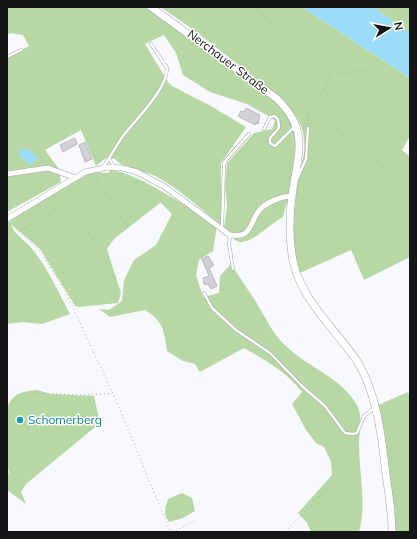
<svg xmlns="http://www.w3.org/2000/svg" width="417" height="539" font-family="Mulish,sans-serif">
  <rect width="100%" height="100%" fill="#f8f9fe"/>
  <path fill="#b7d8a5" d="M7,7H145L281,106L298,133L296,170L283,217C271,223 249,247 237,241C232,239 228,231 224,227L227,206L225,186L227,163L254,133L272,129L275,120L247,104L210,92L183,75L176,53L164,35L145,44L168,82L172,86L211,106L246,127L221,163V225C200,208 180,190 157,177C143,169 127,172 115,159L106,158L96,166L81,130L45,150L59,169L61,182L7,212V58L29,46L23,35L11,33L7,35Z
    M160,7H302L410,78V136L402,150L410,157V257L364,280L351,250L300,273C292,246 290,215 295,188C298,176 302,165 304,153C305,142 304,130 298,120C286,99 264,85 245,70C217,48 190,26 160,7Z
    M373,7H410V33Z
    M110,170C142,174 189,209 217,226L213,251L199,260L196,275L203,297L219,293L220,276L231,264C239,277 248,289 256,302C266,318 273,335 287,347C309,368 342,378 357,405C363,416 359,432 359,444C359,474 367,503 359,532H311L307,523L298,513L332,475L331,462L324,447L316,443L306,430L292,404L302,392C287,372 265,360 244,348L200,372L195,364L183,361L167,351C164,331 164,322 145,310L110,317L99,309L109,310L122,301L124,280L134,260L156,245L172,214L158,200L160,203L114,239L107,249L121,293L118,303L79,307L75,306L40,249L11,224C14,236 26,240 33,250C49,270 58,292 70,314L42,324L22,322L7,324V219L11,223L10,219L26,208L92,172L109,173Z
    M37,390L51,394L94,396L100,423L26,484L21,492L26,504L7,490V476L9,472L7,463V409C11,394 23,391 37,390Z
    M408,392L410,398V532H394L376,406Z
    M182,493L192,498L195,511L183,518L169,522C163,514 165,508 168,499Z"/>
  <path fill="#9adcf9" d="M302,7H373L410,33V78Z
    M22,149H28L38,158L31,165L21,158L19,153Z"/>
  <path fill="#d0d2d6" stroke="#b8b9bd" d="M246,108L260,115L258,124L256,123L255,125L238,116L241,111L244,112Z
    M75,138L77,144L63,152L60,145Z
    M85,142L92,159L85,162L79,145Z
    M208,256L214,265L209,268L217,286L211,289L209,285L204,284L203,278L209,276L202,259Z"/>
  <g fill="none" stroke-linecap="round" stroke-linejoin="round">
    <defs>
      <path id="service" d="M7,57L21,50
        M264,129L270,117L274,116L278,119L279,128L270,138V143L275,146L295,126
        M109,158L114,167
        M103,167C110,158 116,146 123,136C136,119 167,90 167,68L151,44
        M297,179L306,159L308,128
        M222,228L224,164L226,160L249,134
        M230,235L229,244L233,269
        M204,293L212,308L236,330L270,353L303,387L325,406L345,433L353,434L357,433L364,416L374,408"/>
      <path id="minor" d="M7,174L48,168L76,178
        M7,219L85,172L108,167L122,168L137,172L165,187L230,235C252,238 249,225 258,212C264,203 282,196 292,196"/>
      <path id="secondary" d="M151,7L276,98C311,131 297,155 292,196C289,218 289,243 294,265C304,303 336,330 357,361C377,393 382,438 386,475C389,494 392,513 392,532"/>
    </defs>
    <use href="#service" stroke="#a4a5a9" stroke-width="3.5"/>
    <use href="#minor" stroke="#a4a5a9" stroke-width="6"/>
    <use href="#secondary" stroke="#a4a5a9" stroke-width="8"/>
    <path stroke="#acadb1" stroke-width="1" stroke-dasharray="1 3" stroke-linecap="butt" d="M253,7L308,53L329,75C327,94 307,106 307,125
      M329,75L376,69
      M315,106L320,116L410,188
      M100,182L129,230
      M69,202L108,263L114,278L115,295
      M43,217L94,300
      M10,223L39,250L65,291L116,400L170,531H175L195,521
      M21,231L99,182L95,175
      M16,395C48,391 80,398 112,393
      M285,532C316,499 340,482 355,438"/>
    <use href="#service" stroke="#fff" stroke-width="2.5"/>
    <use href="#minor" stroke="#fff" stroke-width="5"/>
    <use href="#secondary" stroke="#fff" stroke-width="7"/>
  </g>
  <circle fill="#0f9aa8" stroke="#fff" stroke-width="1.5" cx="20" cy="420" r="4"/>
  <g text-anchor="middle" stroke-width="3" stroke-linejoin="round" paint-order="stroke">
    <g font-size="12" fill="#151617" stroke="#fff">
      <text transform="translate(228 62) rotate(37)" y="4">Nerchauer Straße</text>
    </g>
    <g font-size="12" fill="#0d838f" stroke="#fff" text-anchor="start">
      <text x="28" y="424">Schomerberg</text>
    </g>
  </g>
  <rect width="417" height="539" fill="none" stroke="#151617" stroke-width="16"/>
  <g transform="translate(389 28) rotate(79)" stroke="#ffffff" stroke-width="3" paint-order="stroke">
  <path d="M0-3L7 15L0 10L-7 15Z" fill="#151617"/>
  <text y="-6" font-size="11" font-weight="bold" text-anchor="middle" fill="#151617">N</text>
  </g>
</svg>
